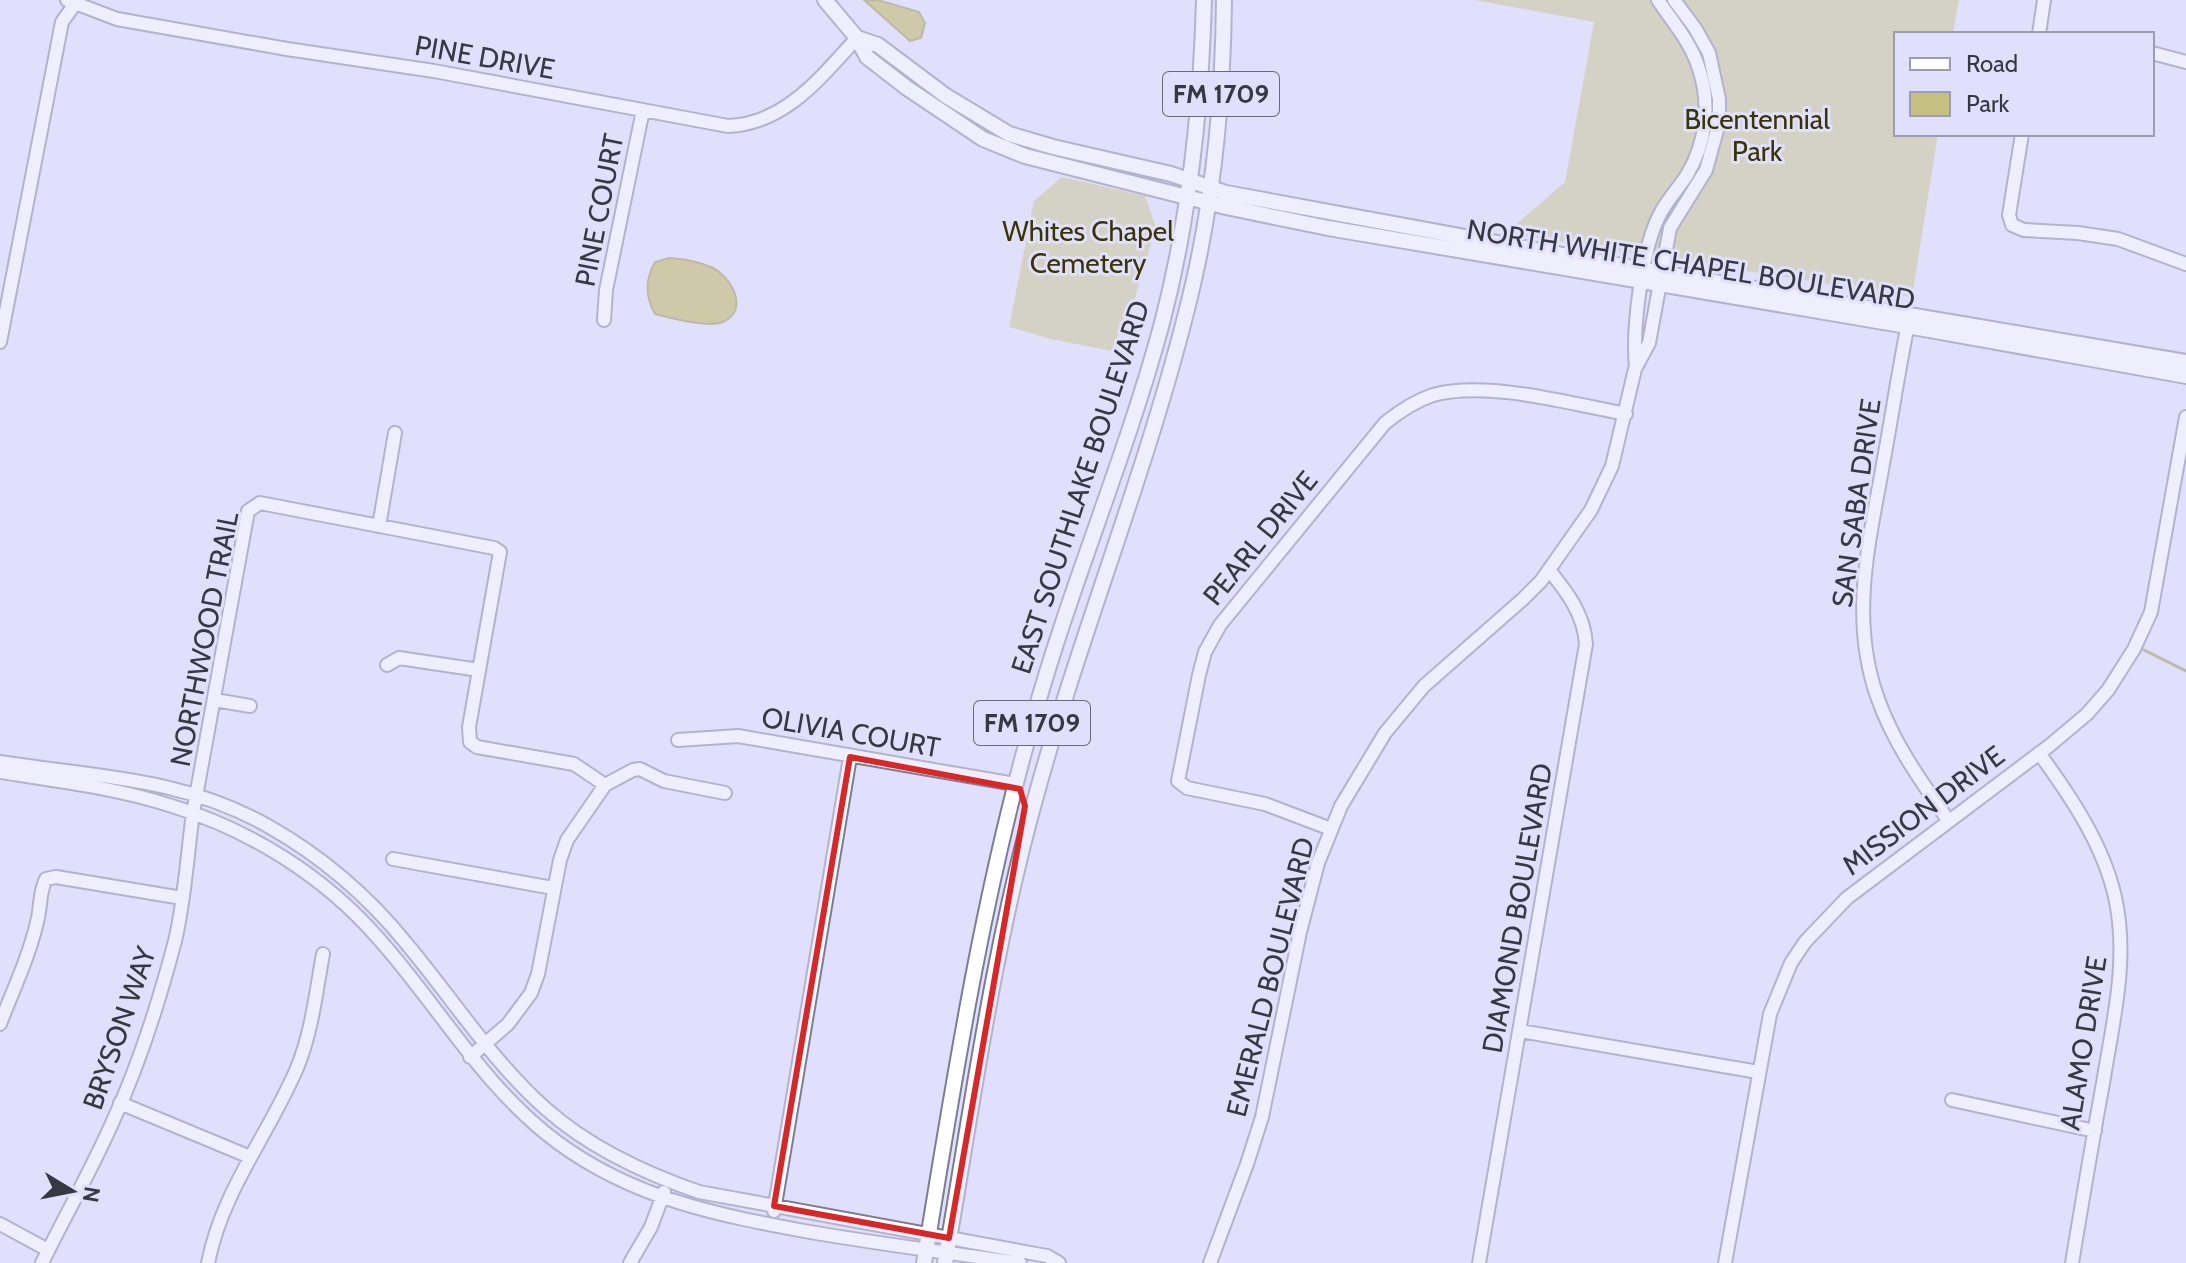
<svg xmlns="http://www.w3.org/2000/svg" width="2186" height="1263" font-family="Cabin,sans-serif">
  <rect width="100%" height="100%" fill="#e0e0fc"/>
  <path fill="#c6c083" d="M1475,0H1959L1953,34H1896V134H1938L1912,297L1506,233L1565,182L1594,22Z
    M1062,177L1145,196L1156,227L1133,305L1111,351L1051,339L1009,327L1034,201Z"/>
  <path fill="#b8ad44" stroke="#928a44" stroke-width="2" d="M864,0H878L919,12L925,23L921,38L910,41Z
    M669,258C685,259 699,261 713,268C731,277 750,310 723,322C709,328 670,318 655,314C645,296 645,280 655,262Z"/>
  <g fill="none" stroke-linecap="round" stroke-linejoin="round">
    <path stroke="#928a44" stroke-width="3" d="M2144,650L2186,671"/>
    <defs>
      <path id="minor" d="M67,0L117,19L287,49L434,71L728,126C785,124 821,77 857,38
        M2039,34L2044,0
        M2152,53L2186,62
        M2022,134L2009,215L2012,225L2024,230L2078,233L2118,239L2186,264
        M1909,319C1899,367 1892,416 1883,464C1869,544 1849,619 1878,699C1894,744 1921,781 1948,820
        M604,320L606,290L643,110
        M0,342L62,22L75,4
        M1636,367C1632,330 1642,249 1659,216C1666,201 1678,189 1687,175C1706,143 1711,104 1699,69C1691,42 1673,23 1658,0
        M379,526L395,433
        M387,665L399,658L479,670
        M215,700L250,706
        M678,740L738,736L1015,784
        M2039,753C2071,797 2103,844 2115,897C2129,960 2113,1021 2103,1083C2092,1143 2082,1203 2072,1263
        M0,762C95,777 182,777 268,826C321,856 368,896 406,943C453,999 491,1060 546,1109C590,1148 644,1173 699,1192L1047,1256L1059,1263
        M0,772C57,781 117,788 172,806C250,830 324,876 378,938C439,1006 482,1086 557,1142C634,1199 718,1215 810,1232C880,1244 950,1253 1020,1263
        M1331,829L1265,804L1187,788L1178,781L1199,675L1205,652L1220,625L1385,423C1400,411 1415,401 1433,395C1487,380 1571,404 1626,414
        M393,859L553,888
        M0,1024C13,990 29,957 37,922C41,908 39,892 46,879L56,877L182,898
        M1520,1031L1758,1072
        M470,1057L508,1024L531,993L538,974L560,860L567,840L605,785L633,770L640,769L664,781L725,793
        M1952,1100L2095,1131
        M120,1103L250,1157
        M774,1211L850,757
        M0,1224L48,1250
        M42,1263C65,1216 92,1169 113,1121C138,1067 160,998 175,941C185,899 187,856 193,813L248,511L260,503L494,548L500,552L469,727L470,742L477,747L574,764L605,785
        M208,1263C222,1191 269,1134 297,1068C312,1032 316,992 323,954
        M630,1263L651,1227L664,1192
        M1210,1263L1247,1164L1262,1117L1300,932L1318,863L1341,806L1385,733L1424,686L1523,599L1541,581L1591,510L1612,466L1635,369L1649,343L1670,228L1706,170L1719,123V99L1709,53L1695,28L1674,0
        M1479,1263L1586,644C1584,614 1567,592 1549,570
        M1725,1263L1770,1014L1791,963L1805,942L1847,898L2049,746L2087,714L2108,690L2134,649L2151,612L2186,417"/>
      <path id="major" d="M825,0L857,38L867,57L907,88L983,139L1025,156L1226,207L1328,228L1907,326L2186,376
        M857,38L878,45L946,96L1009,134L1053,147L1171,174L1226,193L1644,270L2186,362
        M924,1263C954,1081 982,898 1033,720C1070,586 1126,457 1162,323C1190,216 1201,109 1204,0
        M945,1263C972,1107 993,949 1036,796C1082,628 1149,466 1190,297C1214,199 1223,101 1224,0"/>
    </defs>
    <use href="#minor" stroke="#7c7c95" stroke-width="16"/>
    <use href="#major" stroke="#7c7c95" stroke-width="18"/>
    <use href="#minor" stroke="#fff" stroke-width="12"/>
    <use href="#major" stroke="#fff" stroke-width="14"/>
  </g>
  <path d="M0 0H2186V1263H0ZM850,757L1020,789L1025,806L949,1238L774,1206Z" fill="#e0e0fc" fill-opacity=".55" fill-rule="evenodd"/>
  <path fill="none" stroke="#d62828" stroke-width="6" stroke-linejoin="round" d="M850,757L1020,789L1025,806L949,1238L774,1206Z"/>
  <g text-anchor="middle" stroke-width="6" stroke-linejoin="round" paint-order="stroke">
    <g fill="#e0e0fc" stroke="#6a6a7a" stroke-width="2">
      <rect x="1163" y="72" width="116" height="44" rx="6"/>
      <rect x="974" y="701" width="116" height="44" rx="6"/>
    </g>
    <g font-size="26" font-weight="bold" fill="#383843">
      <text x="1221" y="103">FM 1709</text>
      <text x="1032" y="732">FM 1709</text>
    </g>
    <g font-size="28" fill="#383843" stroke="#e0e0fc">
      <text transform="translate(485 57) rotate(10)" y="10">PINE DRIVE</text>
      <text transform="translate(599 210) rotate(-79)" y="10">PINE COURT</text>
      <text transform="translate(1691 264) rotate(9)" y="10">NORTH WHITE CHAPEL BOULEVARD</text>
      <text transform="translate(1080 487) rotate(-72)" y="10">EAST SOUTHLAKE BOULEVARD</text>
      <text transform="translate(1856 503) rotate(-82)" y="10">SAN SABA DRIVE</text>
      <text transform="translate(1260 538) rotate(-51)" y="10">PEARL DRIVE</text>
      <text transform="translate(204 639) rotate(-79)" y="10">NORTHWOOD TRAIL</text>
      <text transform="translate(851 732) rotate(10)" y="10">OLIVIA COURT</text>
      <text transform="translate(1923 810) rotate(-37)" y="10">MISSION DRIVE</text>
      <text transform="translate(1517 908) rotate(-80)" y="10">DIAMOND BOULEVARD</text>
      <text transform="translate(1270 977) rotate(-76)" y="10">EMERALD BOULEVARD</text>
      <text transform="translate(119 1028) rotate(-71)" y="10">BRYSON WAY</text>
      <text transform="translate(2083 1043) rotate(-81)" y="10">ALAMO DRIVE</text>
    </g>
    <g font-size="28" fill="#393406" stroke="#e0e0fc">
      <text x="1757" y="129">Bicentennial<tspan x="1757" dy="32">Park</tspan></text>
      <text x="1088" y="241">Whites Chapel<tspan x="1088" dy="32">Cemetery</tspan></text>
    </g>
  </g>
  <rect x="1894" y="32" width="260" height="104" fill="#e0e0fc" stroke="#9d9db2" stroke-width="2"/>
  <rect x="1910" y="58" width="40" height="12" fill="#ffffff" stroke="#9d9db2" stroke-width="2"/>
  <text x="1966" y="72" font-size="24" fill="#383843">Road</text>
  <rect x="1910" y="92" width="40" height="24" fill="#c6c083" stroke="#9d9db2" stroke-width="2"/>
  <text x="1966" y="112" font-size="24" fill="#383843">Park</text>
  <g transform="translate(72 1191) rotate(100)" stroke="#e0e0fc" stroke-width="6" paint-order="stroke">
  <path d="M0-6L14 30L0 20L-14 30Z" fill="#383843"/>
  <text y="-12" font-size="22" font-weight="bold" text-anchor="middle" fill="#383843">N</text>
  </g>
</svg>
